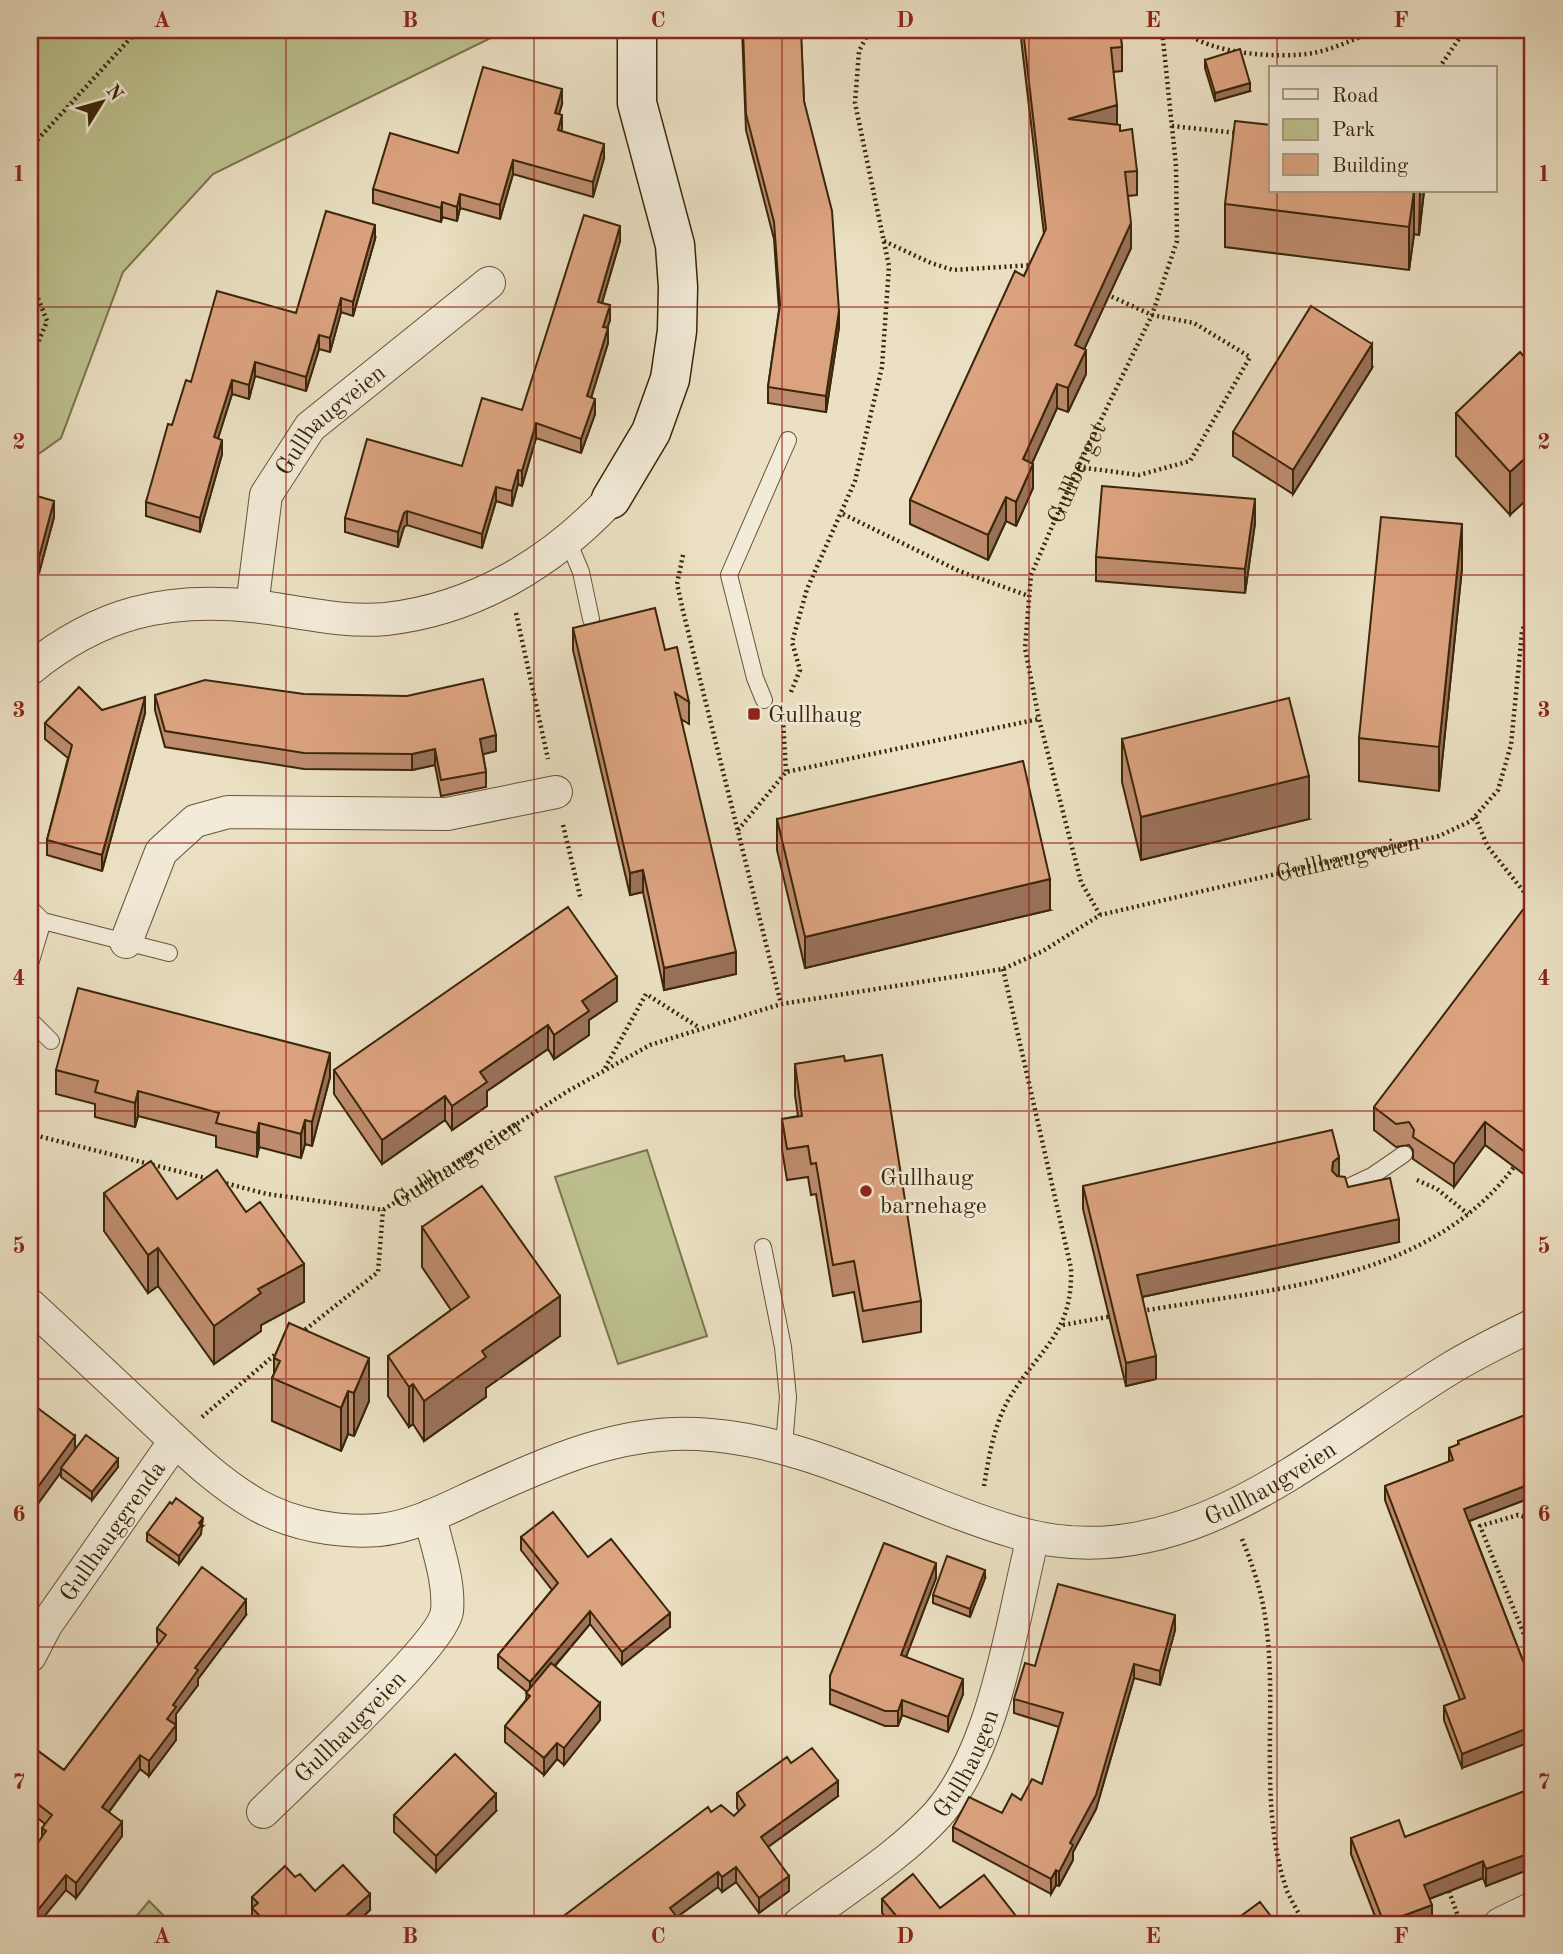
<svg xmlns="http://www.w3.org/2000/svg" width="1563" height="1954" font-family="'Old Standard TT',serif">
  <rect width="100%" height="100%" fill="#ebe0c3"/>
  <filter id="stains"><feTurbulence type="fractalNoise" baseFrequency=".00286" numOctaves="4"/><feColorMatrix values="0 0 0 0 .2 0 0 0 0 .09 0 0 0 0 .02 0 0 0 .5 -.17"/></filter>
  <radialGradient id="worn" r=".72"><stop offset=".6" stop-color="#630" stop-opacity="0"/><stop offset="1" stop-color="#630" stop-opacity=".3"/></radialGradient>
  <path fill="#bdc190" stroke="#7c744c" stroke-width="2" d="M30,30H507L213,174L123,272L61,438L30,460Z
    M647,1150L707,1336L618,1364L555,1177Z
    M149,1901L172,1924H130Z"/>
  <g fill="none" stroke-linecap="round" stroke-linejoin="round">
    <defs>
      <path id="lane" d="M568,541L581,572L591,619
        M764,700L755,678L729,575L788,440
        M30,908L43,921L169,953
        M30,964L43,921
        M30,1020L51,1041
        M1342,1190L1372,1176L1404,1154
        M763,1247L783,1347L788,1397L784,1446"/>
      <g id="street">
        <path id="s3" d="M252,606L266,495L310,427L489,283"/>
        <path d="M30,669C99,613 165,597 253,606C297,611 341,623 386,619C475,609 551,563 611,499"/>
        <path d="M126,942L161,852L195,821L228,812L447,814L556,792"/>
        <path id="s4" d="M30,1305C71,1343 112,1381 153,1420C185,1450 218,1483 257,1505C293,1525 338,1533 379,1530C414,1527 450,1507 481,1493C551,1461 620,1430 698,1434C813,1440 910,1502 1018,1533C1186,1580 1319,1448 1451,1368C1477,1352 1505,1339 1533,1325"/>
        <path id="s5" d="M30,1656L46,1625L175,1441"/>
        <path id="s6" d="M263,1812C295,1780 443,1644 447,1611C450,1580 436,1545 430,1516"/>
        <path id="s7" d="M799,1924C845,1889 899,1857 938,1814C996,1747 1012,1621 1033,1537"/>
        <path d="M1500,1924L1533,1908"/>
      </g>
      <path id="secondary" d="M611,499L651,432L670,379L677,331L678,287L675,245L637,103V30"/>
    </defs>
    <use href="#lane" stroke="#665438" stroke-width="18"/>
    <use href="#street" stroke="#665438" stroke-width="34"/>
    <use href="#secondary" stroke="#3a2609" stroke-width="41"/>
    <g stroke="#3a2609" stroke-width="4.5" stroke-dasharray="2 3.5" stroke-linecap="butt">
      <path d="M1183,30C1208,54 1279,59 1313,53C1335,49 1358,37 1379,30"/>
      <path d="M1439,68L1465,30"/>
      <path d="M1172,126L1237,133"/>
      <path d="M30,148L138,30"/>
      <path d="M884,241L931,263L953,270L1033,265"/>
      <path d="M30,278L47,321L30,362"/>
      <path d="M1078,467L1139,475L1190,461L1250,357L1194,323L1152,315L1108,295"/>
      <path d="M843,514L959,571L1029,596"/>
      <path d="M683,555L677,584L683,611L781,1004"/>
      <path d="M516,613L548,759"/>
      <path d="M791,692L800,670L792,642L807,589L855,481L882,367L889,266L855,103L859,51L870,30"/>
      <path d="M783,720L786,772"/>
      <path d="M1475,817L1488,847L1533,903"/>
      <path d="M563,825L581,900"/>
      <path d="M738,830L786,772L1039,719"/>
      <path id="s1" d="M1100,915L1081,882L1039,719L1025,648L1031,575L1078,467L1152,315L1177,241L1176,166L1162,30"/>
      <path d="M605,1068L646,994L700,1028"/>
      <path d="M30,1134L209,1179"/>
      <path d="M1417,1180L1437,1189L1468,1214"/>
      <path id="s2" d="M221,1182L267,1194L383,1210L568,1091L650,1045L781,1004L1003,969L1043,951L1100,915L1439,836L1471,821L1498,790L1511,745L1522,632L1533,600"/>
      <path d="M1142,1311C1274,1288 1431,1282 1517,1163"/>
      <path d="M1063,1325L1113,1316"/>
      <path d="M301,1333L378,1272L383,1210"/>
      <path d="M202,1417L278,1352"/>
      <path d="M984,1486C989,1456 994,1424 1010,1397C1041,1347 1073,1333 1071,1268L1003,969"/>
      <path d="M1242,1539C1251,1561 1260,1587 1264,1610C1280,1702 1256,1801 1287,1891C1292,1902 1299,1913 1304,1924"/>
      <path d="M1530,1649L1480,1526L1518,1515L1533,1519"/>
      <path d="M1447,1886L1461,1924"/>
    </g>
    <use href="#lane" stroke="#f2ebd8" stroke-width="16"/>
    <use href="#street" stroke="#f2ebd8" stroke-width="32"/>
    <use href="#secondary" stroke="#f2ebd8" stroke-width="38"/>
  </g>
  <path fill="#bd8c6e" stroke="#3a2609" stroke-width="2" d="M742,30H806L801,39L804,101L839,327L826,412L768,403V387L779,310L774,239L746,130Z
    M1020,30H1120L1122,47V71L1113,72L1117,125L1137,171V195L1128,196L1131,248L1084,349L1086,374L1068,412L1057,408L1032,463L1033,488L1016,526L1006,521L988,560L910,524V500L1024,276L1044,234Z
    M1205,60L1250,91L1215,101L1205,68Z
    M562,104L559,114L561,131L604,158L593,197L513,174L500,219L460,208L457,221L442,217L441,222L373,203V189L458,153Z
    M1271,191H1424L1419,235L1414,234L1409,270L1225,247V204Z
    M375,239L353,316L341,312L330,352L319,349L306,391L255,376L249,399L232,394L218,438L222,454L200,532L146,516V502L191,382L296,313Z
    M620,241L602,303L610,320L607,328L608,343L591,398L595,414L581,453L536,438L522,486L518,484L512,506L496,501L482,548L407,525L404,527L398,547L345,532V518L462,466L522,410Z
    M1526,359L1510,515L1456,456V413Z
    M1372,368L1293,494L1233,456V432Z
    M30,494L54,517L39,573L30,570Z
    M1255,523L1245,593L1096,581V557Z
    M1462,568L1439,791L1359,781V738Z
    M573,628L665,650L689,702V724L681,719L736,974L664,990L643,892L630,895L573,650Z
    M155,695L496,751L483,754L486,772V787L441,796L435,765L412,770L304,769L165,747L155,710Z
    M102,710L145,713L102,871L47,855V840L68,758L45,739V723Z
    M1122,739L1309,819L1141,860L1122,782Z
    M777,819L1050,910L805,968L777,850Z
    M1533,907V1181L1485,1145L1454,1187L1413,1159V1150L1409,1145L1396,1147L1374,1130V1107Z
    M617,1001L589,1020V1035L554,1059L548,1049L487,1091V1106L452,1130L445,1120L382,1164L334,1094V1070Z
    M845,1061L921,1301V1332L863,1342L854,1292L833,1296L816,1194L811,1195L808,1177L787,1180L782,1150V1119L798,1116L795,1095V1064Z
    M56,1070L330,1077L312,1146L305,1144L301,1158L259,1147L257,1157L216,1147V1136L138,1116L135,1127L95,1117V1104L56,1094Z
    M1339,1177L1399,1242L1142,1297L1156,1379L1126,1386L1083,1209V1186Z
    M104,1193L177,1199L246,1212L304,1302L261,1325V1331L214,1364L158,1286L148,1293L104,1231Z
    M422,1227L560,1336L486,1388V1397L424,1441L413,1424L409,1427L388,1396V1356L451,1310L422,1267Z
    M289,1323L369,1401L354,1436L348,1434L341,1451L272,1421V1378L274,1374V1358Z
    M30,1405L75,1449L118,1467L92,1500L61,1477V1472L32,1512L30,1510Z
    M1533,1412V1497L1469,1521L1523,1661L1462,1768L1444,1720V1706L1460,1700L1385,1500V1486L1449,1462V1448L1458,1445V1441Z
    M203,1526L201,1528V1534L179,1564L147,1541V1533Z
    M521,1537L588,1557L670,1627L622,1665L590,1624L555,1666L600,1720L564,1765L557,1759L544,1775L505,1742V1726L526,1700L527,1692L498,1668V1655L552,1590L521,1550Z
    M936,1578L906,1657L963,1694L948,1732L902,1715L898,1726H885L830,1704V1676Z
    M985,1578L970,1617L933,1603V1595Z
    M246,1615L198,1679V1685L176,1714V1722L175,1724L176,1740L149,1776L140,1769L109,1812L122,1836L76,1898L66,1890L42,1837V1828L45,1824L30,1812V1745L64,1770L159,1644L157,1642V1628Z
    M1175,1630L1160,1685L1134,1678L1096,1809L1073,1852V1860L1059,1886L1056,1885L1051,1894L953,1841V1827L1002,1813L1042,1784L1059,1727L1014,1713V1699L1035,1666Z
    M791,1763L838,1796L768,1847L789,1891L759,1913L736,1882L722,1892L718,1887L677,1917L553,1924L711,1812L734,1816L739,1811L737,1808V1793Z
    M1533,1788V1868L1486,1886L1483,1878L1429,1899L1432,1922L1425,1924H1378L1351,1854V1838L1405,1837Z
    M496,1811L436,1872L394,1832V1815Z
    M295,1877L315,1891L370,1910L355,1924H252V1897Z
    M882,1899L940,1908L1019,1924H891L882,1913Z"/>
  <path fill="#9a725a" stroke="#3a2609" stroke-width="2" d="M801,30H806L801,40Z
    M1250,83V91L1215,101V93Z
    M562,89V104L555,127V113Z
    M1117,105V129L1068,119Z
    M562,115V129L558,145V130Z
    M604,144V158L593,197V182Z
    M513,160V174L500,219V205Z
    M1414,191V234L1409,270V227Z
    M1420,191H1424L1419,235Z
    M460,194V208L457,221V207Z
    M442,202V217L441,222V208Z
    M1131,223V248L1075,369V345Z
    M375,225V239L353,316V302Z
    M620,226V241L598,316V302Z
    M341,298V312L330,352V338Z
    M610,305V320L603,341V327Z
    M839,311V327L826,412V396Z
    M608,328V343L587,411V396Z
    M319,335V349L306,391V377Z
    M1372,344V368L1293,494V470Z
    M1086,350V374L1068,412V388Z
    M255,362V376L249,399V385Z
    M232,380V394L214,451V437Z
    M1057,384V408L1023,483V459Z
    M595,399V414L581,453V439Z
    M536,423V438L522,486V471Z
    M222,440V454L200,532V518Z
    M1533,451V494L1510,515V472Z
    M1033,464V488L1016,526V502Z
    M518,470V484L512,506V491Z
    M496,487V501L482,548V534Z
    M1006,497V521L988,560V535Z
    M1255,499V523L1245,593V569Z
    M54,501V517L39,573V557Z
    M407,511V525L404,527L398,547V532L404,513Z
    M1462,524V568L1439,791V747Z
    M145,697V713L102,871V855Z
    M496,735V751L480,755V739Z
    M435,749V765L412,770V754Z
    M1309,776V819L1141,860V817Z
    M643,870V892L630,895V873Z
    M1050,879V910L805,968V937Z
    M736,952V974L664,990V968Z
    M617,977V1001L589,1020V1035L554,1059V1035L582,1001Z
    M548,1025V1049L487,1091V1106L452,1130V1106L480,1072Z
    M330,1053V1077L312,1146V1122Z
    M138,1091V1116L135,1127V1103Z
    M445,1096V1120L382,1164V1140Z
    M305,1120V1144L301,1158V1134Z
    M1485,1122V1145L1454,1187V1164Z
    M259,1123V1147L257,1157V1133Z
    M1339,1157V1180L1332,1171L1333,1162Z
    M1399,1219V1242L1137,1298V1275Z
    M158,1248V1286L148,1293V1255Z
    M304,1264V1302L261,1325V1331L214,1364V1326L258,1289Z
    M560,1296V1336L486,1388V1397L424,1441V1401L482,1351Z
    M1156,1356V1379L1126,1386V1363Z
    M369,1358V1401L354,1436V1393Z
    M413,1384V1424L409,1427V1387Z
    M348,1391V1434L341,1451V1408Z
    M75,1436V1452L61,1468V1472L32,1512V1495Z
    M118,1459V1467L92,1500V1492Z
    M1533,1483V1497L1464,1523V1509Z
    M203,1518L201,1534L179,1564V1556Z
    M936,1563V1578L901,1670V1655Z
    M985,1570V1578L970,1617V1609Z
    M246,1600V1615L198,1679V1685L176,1714V1722L167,1733V1719L173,1705L195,1668Z
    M590,1611V1624L530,1695V1682Z
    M670,1613V1627L622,1665V1652Z
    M1175,1615V1630L1160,1685V1671Z
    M1134,1664V1678L1096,1809L1073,1852V1860L1059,1886V1872Z
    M963,1679V1694L948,1732V1717Z
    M902,1700V1715L898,1726V1711Z
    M600,1703V1720L564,1765V1748Z
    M176,1725V1740L149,1776V1761Z
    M1533,1726V1741L1462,1768V1754Z
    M557,1743V1759L544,1775V1758Z
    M140,1755V1769L102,1821V1807Z
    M838,1781V1796L761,1852V1837Z
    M496,1794V1811L436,1872V1856Z
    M122,1822V1836L76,1898V1883Z
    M1533,1852V1868L1486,1886V1869Z
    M1483,1861V1878L1424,1901V1885Z
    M736,1867V1882L722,1892V1877Z
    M1056,1870V1885L1051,1894V1879Z
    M718,1872V1887L670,1922V1908Z
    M66,1875V1890L38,1924H30V1920Z
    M789,1876V1891L759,1913V1898Z
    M370,1894V1910L355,1924H337Z
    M1432,1905V1922L1425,1924H1384V1923Z"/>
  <path fill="#dca380" stroke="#3a2609" stroke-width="2" d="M743,30H801L804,101L832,211L839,311L826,396L768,387L780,305L774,222L746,114Z
    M1023,30H1120L1122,47L1111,48L1117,105L1068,119L1120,125V131L1132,129L1137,171L1125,172L1131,223L1075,345L1086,350L1068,388L1057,384L1023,459L1033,464L1016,502L1006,497L988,535L910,500L1015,271L1024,276L1046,229Z
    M1240,49L1250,83L1215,93L1205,60Z
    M483,67L562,89L555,113L562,115L558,130L604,144L593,182L513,160L500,205L460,194L457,207L442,202L441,208L373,189L390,133L458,153Z
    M1235,121L1271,125V191H1414L1409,227L1225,204Z
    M326,211L375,225L353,302L341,298L330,338L319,335L306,377L255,362L249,385L232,380L214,437L222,440L200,518L146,502L168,424L172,425L186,380L191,382L217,291L296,313Z
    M584,215L620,226L598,302L610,305L603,327L608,328L587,396L595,399L581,439L536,423L522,471L518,470L512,491L496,487L482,534L407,511L404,513L398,532L345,518L367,439L462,466L482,398L522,410Z
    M1311,306L1372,344L1293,470L1233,432Z
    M1520,352L1526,359L1533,352V451L1510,472L1456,413Z
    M1102,486L1255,499L1245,569L1096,557Z
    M30,494L54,501L39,557L30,554Z
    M1381,517L1462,524L1439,747L1359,738Z
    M655,608L665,650L677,647L689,702L675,693L736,952L664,968L643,870L630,873L573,628Z
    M483,679L496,735L480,739L486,772L441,780L435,749L412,754L304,753L165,731L155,695L205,680L304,694L407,696Z
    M79,687L102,710L145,697L102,855L47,840L72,745L45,723Z
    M1289,698L1309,776L1141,817L1122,739Z
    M1023,761L1050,879L805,937L777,819Z
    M1528,903L1533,907V1158L1485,1122L1454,1164L1413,1137L1414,1130L1409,1122L1396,1124L1374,1107Z
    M568,907L617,977L582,1001L589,1011L554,1035L548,1025L480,1072L487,1082L452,1106L445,1096L382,1140L334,1070Z
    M78,988L330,1053L312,1122L305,1120L301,1134L259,1123L257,1133L216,1123L219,1113L138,1091L135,1103L95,1092L98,1081L56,1070Z
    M882,1055L921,1301L863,1311L854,1261L833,1265L816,1163L811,1164L808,1146L787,1149L782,1119L802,1116L795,1064L844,1056L845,1061Z
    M1332,1130L1339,1157L1333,1162L1332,1171L1337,1176L1345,1177L1348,1187L1390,1178L1399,1219L1137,1275L1156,1356L1126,1363L1083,1186Z
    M151,1161L177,1199L217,1170L246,1212L260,1202L304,1264L258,1289L261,1293L214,1326L158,1248L148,1255L104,1193Z
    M482,1186L560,1296L482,1351L486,1357L424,1401L413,1384L409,1387L388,1356L469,1297L422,1227Z
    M289,1323L369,1358L354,1393L348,1391L341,1408L272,1378L280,1361L274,1358Z
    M31,1403L75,1436L32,1495L30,1494V1405Z
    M1533,1412V1483L1464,1509L1523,1661L1532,1657L1533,1659V1726L1462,1754L1444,1706L1465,1698L1385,1486L1453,1460L1449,1448L1459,1444L1458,1441Z
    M86,1435L118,1459L92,1492L61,1468Z
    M176,1498L203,1518L199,1523L201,1525L179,1556L147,1533L170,1502L172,1504Z
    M553,1512L588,1557L611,1539L670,1613L622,1652L590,1611L530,1682L498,1655L558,1583L521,1537Z
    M884,1543L936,1563L901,1655L963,1679L948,1717L902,1700L898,1711H885L830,1689V1676Z
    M947,1556L985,1570L970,1609L933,1595Z
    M202,1567L246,1600L195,1668L198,1670L173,1705L176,1707L167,1719L176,1725L149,1761L140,1755L102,1807L122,1822L76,1883L66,1875L30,1920V1854L46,1831L42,1828L52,1815L30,1798V1745L64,1770L166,1635L157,1628Z
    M1058,1584L1175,1615L1160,1671L1134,1664L1096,1795L1070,1843L1073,1845L1059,1872L1056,1870L1051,1879L953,1827L969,1797L1002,1813L1012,1794L1021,1800L1032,1779L1042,1784L1063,1713L1014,1699L1025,1663L1035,1666Z
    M551,1663L600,1703L564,1748L557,1743L544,1758L505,1726L530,1696L526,1693Z
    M812,1748L838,1781L761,1837L789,1876L759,1898L736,1867L722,1877L718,1872L670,1908L682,1924H553L708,1807L711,1812L721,1805L734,1816L745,1805L737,1793L787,1757L791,1763Z
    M455,1754L496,1794L436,1856L394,1815Z
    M1533,1788V1852L1486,1869L1483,1861L1424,1885L1432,1905L1384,1923L1351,1838L1399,1820L1405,1837Z
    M343,1865L370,1894L337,1924H258L263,1919L252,1908L258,1903L252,1897L285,1866L295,1877L300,1874L315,1891Z
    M913,1874L940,1908L984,1875L1019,1920L1013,1924H903L882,1899Z
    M1260,1902L1277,1924H1230Z"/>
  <path fill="none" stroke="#8f2418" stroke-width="2" stroke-opacity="0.55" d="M286,30V1924M534,30V1924M782,30V1924M1029,30V1924M1277,30V68M1277,191V1924M30,307H1533M30,575H1533M30,843H1533M30,1111H1533M30,1379H1533M30,1647H1533"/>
  <g fill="#8f2418" stroke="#f2ebd8" stroke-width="2.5">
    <rect x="747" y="707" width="14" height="14" rx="3.5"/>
    <circle cx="866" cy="1191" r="7"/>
  </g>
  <g text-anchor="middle" stroke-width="5" stroke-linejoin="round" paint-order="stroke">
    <g font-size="24" fill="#3a2609" stroke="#f2ebd8">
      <text dy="8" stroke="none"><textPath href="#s3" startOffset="212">Gullhaugveien</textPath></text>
      <text dy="8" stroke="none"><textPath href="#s1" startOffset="464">Gullberget</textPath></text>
      <text dy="8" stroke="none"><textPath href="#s2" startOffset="1206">Gullhaugveien</textPath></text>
      <text dy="8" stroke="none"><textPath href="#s2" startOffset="252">Gullhaugveien</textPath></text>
      <text dy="8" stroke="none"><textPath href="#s4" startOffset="1367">Gullhaugveien</textPath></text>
      <text dy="8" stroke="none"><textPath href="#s5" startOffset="150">Gullhauggrenda</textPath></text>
      <text dy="8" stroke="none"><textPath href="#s6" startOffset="122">Gullhaugveien</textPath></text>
      <text dy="8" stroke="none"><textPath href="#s7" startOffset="236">Gullhaugen</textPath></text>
    </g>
    <g font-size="24" fill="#3a2609" stroke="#f2ebd8" text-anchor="start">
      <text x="768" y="722">Gullhaug</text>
      <text x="880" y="1185">Gullhaug<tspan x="880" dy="28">barnehage</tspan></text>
    </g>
  </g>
  <rect width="1563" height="1954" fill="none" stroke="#ebe0c3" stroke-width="77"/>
  <rect x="1269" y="66" width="228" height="126" fill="#f2ebd8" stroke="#a89c85" stroke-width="2"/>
  <rect x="1283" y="89" width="35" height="10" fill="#f2ebd8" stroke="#a89c85" stroke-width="2"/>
  <text x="1332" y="102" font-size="21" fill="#3a2609">Road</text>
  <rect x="1283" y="119" width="35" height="21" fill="#bdc190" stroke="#a89c85" stroke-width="2"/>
  <text x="1332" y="136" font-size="21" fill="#3a2609">Park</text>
  <rect x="1283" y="154" width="35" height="21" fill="#dca380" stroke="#a89c85" stroke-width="2"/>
  <text x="1332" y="172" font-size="21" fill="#3a2609">Building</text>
  <g transform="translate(102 102) rotate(53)" stroke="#f2ebd8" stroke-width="5" paint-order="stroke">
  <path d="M0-5L12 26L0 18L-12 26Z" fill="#3a2609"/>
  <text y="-10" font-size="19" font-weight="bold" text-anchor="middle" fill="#3a2609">N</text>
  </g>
  <rect x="38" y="38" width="1486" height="1878" fill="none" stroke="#8f2418" stroke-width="2.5"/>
  <g font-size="23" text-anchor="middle" font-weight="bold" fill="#8f2418">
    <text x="162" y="27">A</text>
    <text x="410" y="27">B</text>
    <text x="658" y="27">C</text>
    <text x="905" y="27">D</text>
    <text x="1153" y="27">E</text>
    <text x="1401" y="27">F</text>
    <text x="19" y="181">1</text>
    <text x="1544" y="181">1</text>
    <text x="19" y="449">2</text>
    <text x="1544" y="449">2</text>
    <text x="19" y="717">3</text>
    <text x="1544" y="717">3</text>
    <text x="19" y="985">4</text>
    <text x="1544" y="985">4</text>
    <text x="19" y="1253">5</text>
    <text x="1544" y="1253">5</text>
    <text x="19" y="1521">6</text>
    <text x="1544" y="1521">6</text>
    <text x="19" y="1789">7</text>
    <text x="1544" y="1789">7</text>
    <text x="162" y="1943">A</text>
    <text x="410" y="1943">B</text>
    <text x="658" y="1943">C</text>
    <text x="905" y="1943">D</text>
    <text x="1153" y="1943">E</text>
    <text x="1401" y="1943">F</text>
  </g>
  <rect width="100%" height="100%" filter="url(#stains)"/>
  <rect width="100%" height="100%" fill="url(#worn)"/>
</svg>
